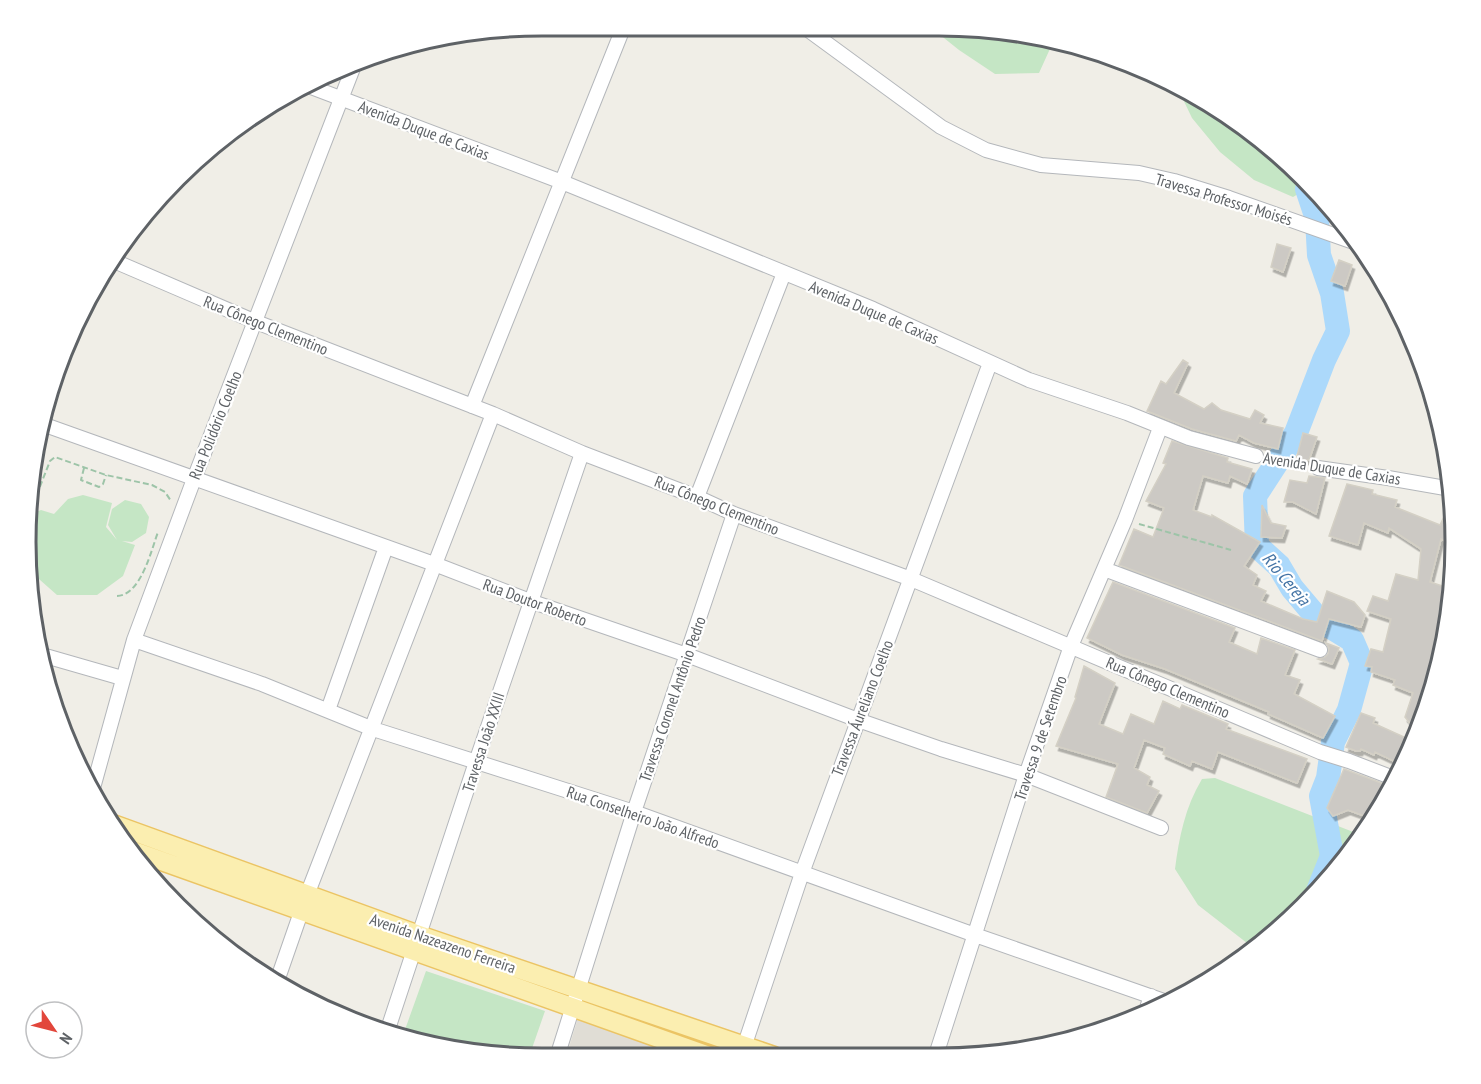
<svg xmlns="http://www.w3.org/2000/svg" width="1481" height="1084" font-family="'PT Sans Narrow',sans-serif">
  <defs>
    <filter id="shadow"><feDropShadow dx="2.5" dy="4.5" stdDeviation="0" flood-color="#0004"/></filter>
  </defs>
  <rect width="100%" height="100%" fill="#f0eee7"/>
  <path fill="#e0ddd5" d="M578,1018L688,1056L566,1057Z"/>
  <path fill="#c5e6c5" d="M929,26L972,27L1054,40L1039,73L995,74L959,50Z
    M1179,91L1226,112L1307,189L1293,197L1254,180L1220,152L1192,118Z
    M83,495L112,503L106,527L117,540L108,525L112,509L125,500L141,504L149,517L146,533L132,542L122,541L135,545L123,576L97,595H57L31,572L30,525L36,512L41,510L54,514L68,499Z
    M1215,778L1361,835L1328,882L1256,950L1198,905L1175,869C1179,838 1185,807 1202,779Z
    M426,971L545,1011L529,1057H508L402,1038Z"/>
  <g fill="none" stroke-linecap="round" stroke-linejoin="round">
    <path stroke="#acd9fb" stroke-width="24" d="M1307,189L1317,219L1319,255L1332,293L1338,331L1324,360L1296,433L1255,496L1257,546L1279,566L1292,588L1319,620L1352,640L1362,663L1349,710L1333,742L1328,778L1321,796L1332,856L1318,891"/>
  </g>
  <path fill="#ccc9c4" stroke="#d4d0c5" stroke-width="1.5" filter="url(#shadow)" d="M1277,244L1291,248L1283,272L1271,267Z
    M1339,260L1352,265L1345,286L1331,281Z
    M1183,360L1188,363L1174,393L1204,409L1212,403L1221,410L1250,419L1255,410L1264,415L1260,423L1283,428L1278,449L1254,443L1239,435L1236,441L1192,429L1147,411L1161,381L1166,384Z
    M1303,433L1317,437L1309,460H1296Z
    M1172,441L1228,458L1227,462L1252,469L1247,484L1230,476L1228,483L1203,476L1193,510L1212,517V515L1260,542L1244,566L1257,575L1253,585L1266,591L1261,601L1303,619L1317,622L1327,591L1354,602L1365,615L1361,627L1329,619L1322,641L1119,565L1134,529L1153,537L1164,508L1146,501L1166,464L1163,463Z
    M1309,476L1325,478L1316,514L1293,502H1284L1290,480L1307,483Z
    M1347,484L1373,490L1372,494L1397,500L1395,507L1440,525L1453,498V544L1441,539L1430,582L1452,589L1451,609L1428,708L1417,732L1405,717L1413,693L1393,685L1395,680L1371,672L1372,667L1365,666L1371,649L1383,652L1391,619L1367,611L1373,596L1388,601L1396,574L1418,580L1421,549L1389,528L1388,533L1364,523L1358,545L1329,536Z
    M1262,505L1271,523L1286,526L1282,538L1261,537Z
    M1113,582L1235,628L1229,642L1257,654L1261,638L1295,650L1285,675L1300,680L1294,694L1335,716L1323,738L1268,714L1269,712L1165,669L1122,655L1087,638Z
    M1326,643L1339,648L1332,664L1318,659L1325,657L1328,654L1329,648Z
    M1084,666L1115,683L1099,724L1123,734L1131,714L1154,724L1163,701L1180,709L1182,705L1228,724L1226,729L1307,759L1297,783L1218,752L1212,769L1192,761L1190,766L1163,754L1165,748L1144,740L1134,768L1150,777L1147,785L1159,791L1147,813L1106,797L1118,764L1056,746L1076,698L1075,697Z
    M1361,713L1375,718L1373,723L1413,741L1402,765L1375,752L1374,755L1361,749L1360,751H1356L1346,747Z
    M1344,769L1392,787L1386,800L1373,819L1348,810L1333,816L1327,808Z"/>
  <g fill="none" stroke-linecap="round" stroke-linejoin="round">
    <defs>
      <path id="minor" d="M803,26L941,127L986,150L1041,165L1139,173L1174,181L1229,198L1359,244
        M311,87L562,182L873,309L1029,380L1127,413L1189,438L1256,456
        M114,261L256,322L493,414L582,453L697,497L734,514L911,579L1320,752L1349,761L1396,779
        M472,406L624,26
        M45,425L437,565L530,601L687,655L858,720L941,749L1026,775L1161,828
        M1318,468L1388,478L1451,489
        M697,497L784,273
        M1104,569L1320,650
        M134,640L262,684L373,729L634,812L975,935L1167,1002
        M42,655L122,678
        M328,710L386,547
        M93,788L134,640L194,479L353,68
        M276,984L307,895L493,414
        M1145,1014L1151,996
        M387,1032L476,762L582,453
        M936,1055L1026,775L1071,646L1125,520L1160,428
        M741,1056L802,873L990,363
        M557,1057L634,812L734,514"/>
      <path id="major" d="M113,824L419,935L774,1056
        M128,849L709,1056"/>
    </defs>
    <use href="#minor" stroke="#b4b7bb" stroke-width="16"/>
    <use href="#major" stroke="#ebc464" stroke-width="21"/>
    <path stroke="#9dc4a8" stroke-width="2" stroke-dasharray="6 3" stroke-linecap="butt" d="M1267,458L1306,466
      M84,468L81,480L99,487L103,484L106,475
      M30,512L50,461L55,457L106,475L152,485L165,492L171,501
      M1139,524L1231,550
      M117,596C141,595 151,551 158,532"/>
    <use href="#minor" stroke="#fff" stroke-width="14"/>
    <use href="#major" stroke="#fbeeb0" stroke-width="18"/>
  </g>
  <g text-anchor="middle" stroke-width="4.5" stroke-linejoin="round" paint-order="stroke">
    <g font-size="16" fill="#5e6266" stroke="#fff">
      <text transform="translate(424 130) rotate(21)" y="6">Avenida Duque de Caxias</text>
      <text transform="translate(1224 199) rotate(17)" y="6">Travessa Professor Moisés</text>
      <text transform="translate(874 312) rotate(23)" y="6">Avenida Duque de Caxias</text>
      <text transform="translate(266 325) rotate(22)" y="6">Rua Cônego Clementino</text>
      <text transform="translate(215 425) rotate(-68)" y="6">Rua Polidório Coelho</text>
      <text transform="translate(1332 468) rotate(9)" y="6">Avenida Duque de Caxias</text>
      <text transform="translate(717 505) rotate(22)" y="6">Rua Cônego Clementino</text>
      <text transform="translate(535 602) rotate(20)" y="6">Rua Doutor Roberto</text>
      <text transform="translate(1168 687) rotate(23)" y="6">Rua Cônego Clementino</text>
      <text transform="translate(672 699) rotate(-71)" y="6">Travessa Coronel Antônio Pedro</text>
      <text transform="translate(862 708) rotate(-69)" y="6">Travessa Áureliano Coelho</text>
      <text transform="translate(1040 738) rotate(-71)" y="6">Travessa 9 de Setembro</text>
      <text transform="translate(483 742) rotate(-72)" y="6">Travessa João XXIII</text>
      <text transform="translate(643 817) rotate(19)" y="6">Rua Conselheiro João Alfredo</text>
      <text transform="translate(443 943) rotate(19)" y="6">Avenida Nazeazeno Ferreira</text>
    </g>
    <g font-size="18" font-style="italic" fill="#4574a5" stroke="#fff">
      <text transform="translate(1286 579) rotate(50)" y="6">Rio Cereja</text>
    </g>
  </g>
  <path d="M0 0H1481V1084H0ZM542 36H939A506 506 0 0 1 1445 542V542A506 506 0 0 1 939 1048H542A506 506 0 0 1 36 542V542A506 506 0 0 1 542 36Z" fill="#fff" fill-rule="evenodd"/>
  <path fill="none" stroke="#5e6266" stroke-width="3" d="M542 36H939A506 506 0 0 1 1445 542V542A506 506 0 0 1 939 1048H542A506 506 0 0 1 36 542V542A506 506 0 0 1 542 36Z"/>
  <g transform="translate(54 1030) rotate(125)"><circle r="28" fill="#ffffff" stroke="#bfc0c2" stroke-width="1.5"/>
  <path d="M0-4.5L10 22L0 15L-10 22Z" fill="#e2463b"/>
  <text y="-9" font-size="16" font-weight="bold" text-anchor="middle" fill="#5e6266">N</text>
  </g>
</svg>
